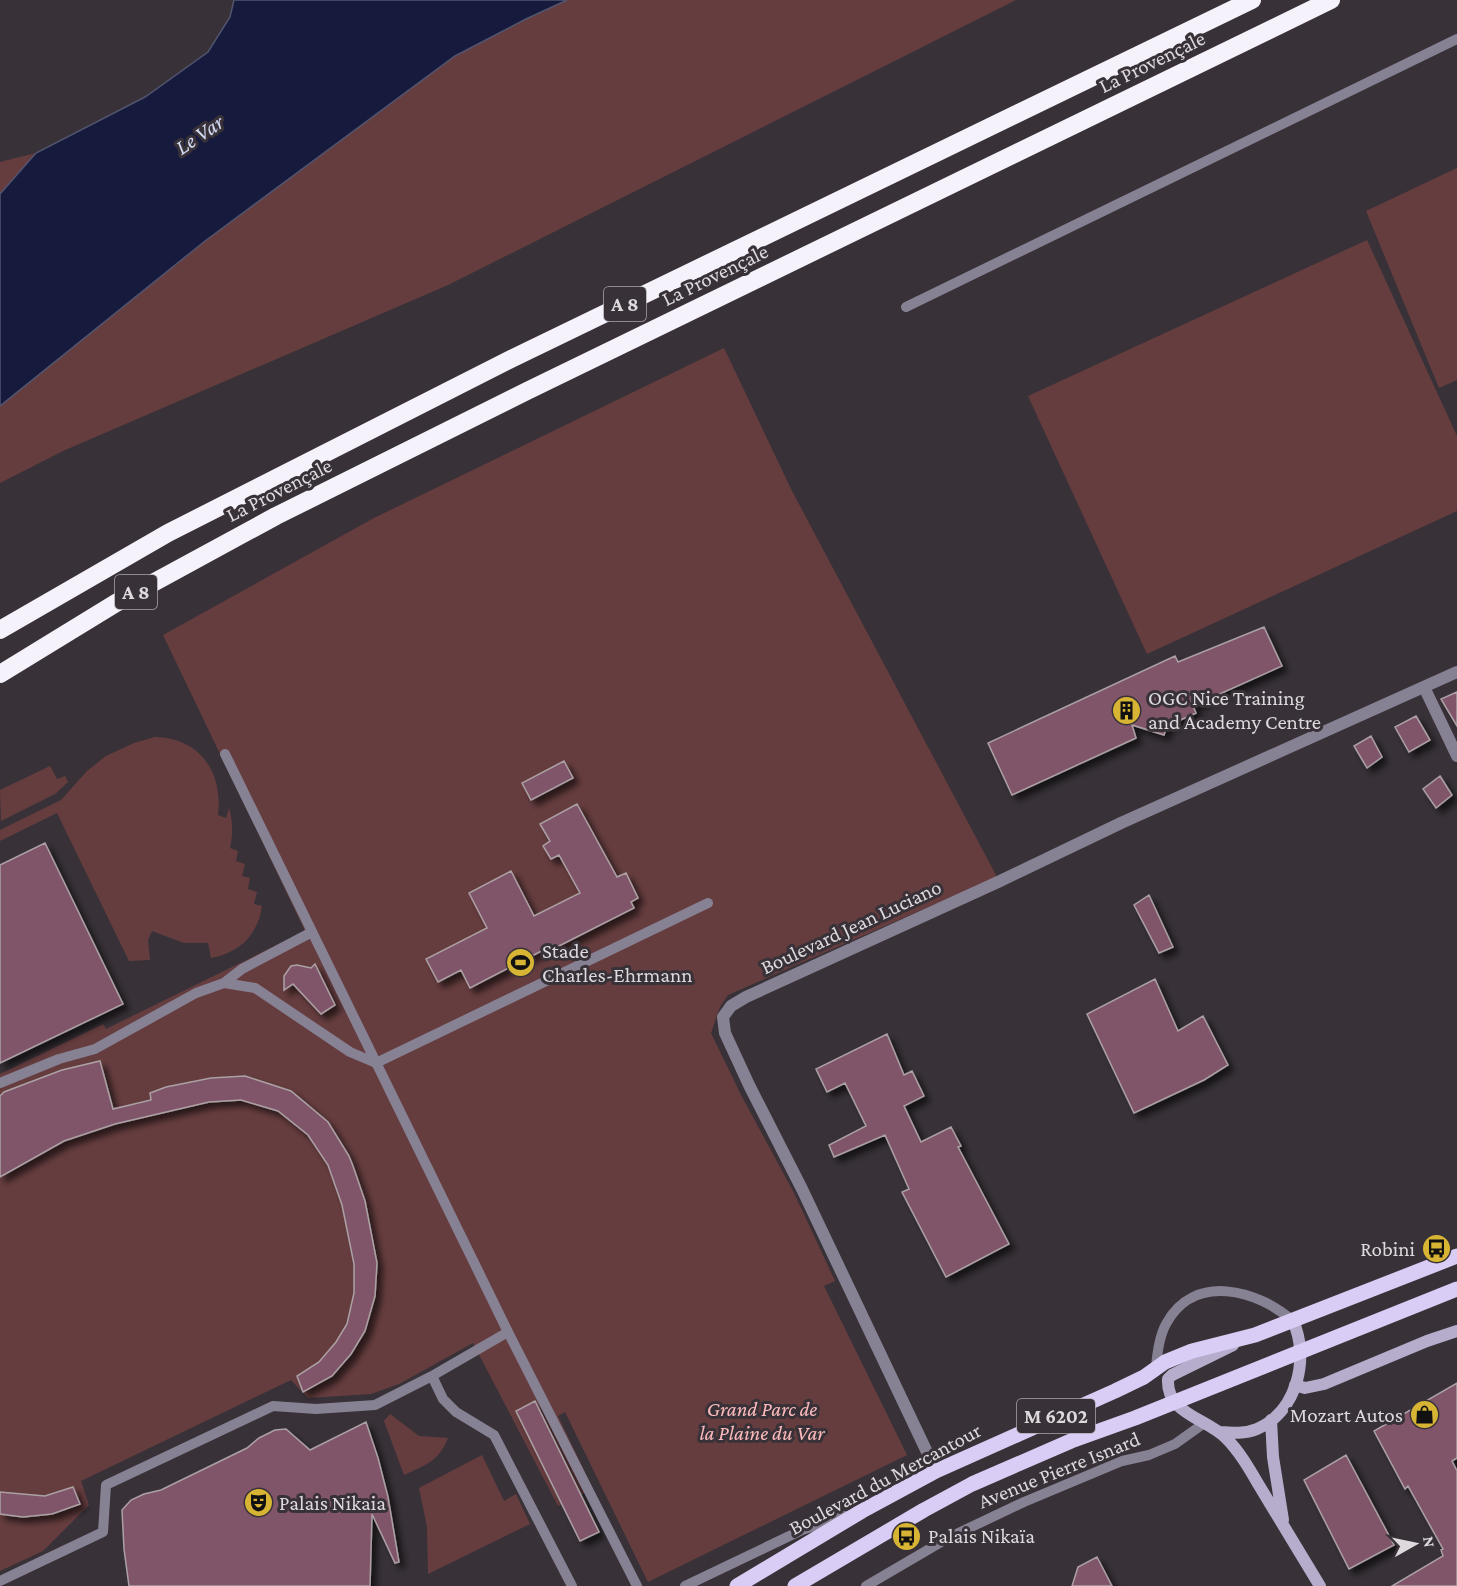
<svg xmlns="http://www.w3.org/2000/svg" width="1457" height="1586" font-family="'Crimson Pro',serif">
  <defs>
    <filter id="shadow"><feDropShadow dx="5.5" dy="5.5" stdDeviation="3" flood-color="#0009"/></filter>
  </defs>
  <rect width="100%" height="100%" fill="#383238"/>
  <path fill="#663d3f" d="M567,0H1016L448,285L63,451L0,483V406L205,241L455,56L526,19Z
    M36,153L0,194V162Z
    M1457,168V380L1439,388L1366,211Z
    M1367,240L1457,436V511L1147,654L1028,396Z
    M724,348L792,491L997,877L728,995L720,1007L711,1033L741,1095L794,1193L835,1281L824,1286L907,1455L648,1582L565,1412L558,1416L593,1489L558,1506L473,1343L399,1384L371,1394L308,1398L291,1380L81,1481L89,1505L43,1551L0,1571V1074L103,1024L106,1029L305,931L163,635L374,518Z
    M155,737C200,738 223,772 218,815L226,818L229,808C233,821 233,834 230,848L238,851L236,861L245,864L242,876L250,878L248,889L257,892L254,904L262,906C258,935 239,953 211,958L208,943H184L152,931L148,940L150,960L129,961L57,813L0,841V830L61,800L87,771L106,756L134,743Z
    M50,766L57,779L65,776L68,782L55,794L1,821L0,790Z
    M390,1414L419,1436L448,1438C439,1461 426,1465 404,1475L384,1421Z
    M482,1455L504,1501L516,1494L530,1524L428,1574L427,1527L419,1488Z"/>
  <path fill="#161b3e" stroke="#52546e" stroke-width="1.5" d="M234,0H567L526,19L455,56L205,241L0,406V194L36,153L145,97L208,52L230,17Z"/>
  <path fill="#815469" stroke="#aba1a5" stroke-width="1.5" filter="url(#shadow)" d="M1264,627L1282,666L1193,706L1196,713L1167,726L1164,735L1132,725L1136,738L1012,795L988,743L1175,656L1178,662Z
    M1457,692V726L1441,699Z
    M1416,716L1430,740L1409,752L1395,727Z
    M1371,736L1382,757L1367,768L1354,746Z
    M564,761L573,778L531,800L522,783Z
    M1440,776L1452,795L1436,808L1423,789Z
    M577,804L617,877L626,873L638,898L631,902L634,908L555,948L553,945L470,988L461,970L438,982L426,959L487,928L469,893L511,871L534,916L580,893L559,855L551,859L543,846L550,841L540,824Z
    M45,843L123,1004L0,1063V865Z
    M1149,895L1173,947L1159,953L1134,905Z
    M315,964L335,1005L321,1014L293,984L284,990V976L291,966L297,965L311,968Z
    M1155,979L1178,1031L1203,1016L1228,1065L1204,1080L1134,1113L1087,1014Z
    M887,1034L904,1075L912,1071L924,1096L904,1106L921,1142L951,1127L961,1146L958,1147L1009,1244L946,1277L902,1192L909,1189L885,1135L834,1157L829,1145L866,1126L845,1083L827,1092L816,1069Z
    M100,1061L113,1109L151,1100L150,1093L166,1087L211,1078L245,1076L291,1091L328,1122L349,1156L353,1166L365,1201L377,1263L375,1296L365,1331L351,1354L332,1376L303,1392L297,1376L319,1362L336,1342L347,1324L354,1293V1264L342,1205L328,1165L308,1135L278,1111L241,1100L209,1102L115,1124L64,1141L0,1177V1096L4,1092L62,1070Z
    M1457,1383V1458L1452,1461L1457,1471V1586H1392L1443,1556L1441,1550L1443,1549L1408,1486L1405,1489L1374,1431Z
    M535,1401L599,1532L580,1541L516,1411Z
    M366,1422L378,1458L388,1497L399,1562L395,1563L372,1514L370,1586H129L124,1549L122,1510L131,1500L144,1494L161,1490L247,1448L259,1438L275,1430L286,1429L310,1450Z
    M1346,1455L1394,1545L1349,1569L1304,1480Z
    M73,1487L80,1504L52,1514L23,1517L0,1514V1492L45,1496Z
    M1097,1557L1112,1586H1072L1078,1567Z"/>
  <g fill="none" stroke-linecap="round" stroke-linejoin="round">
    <path stroke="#878194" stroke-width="10" d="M906,307L1457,39
      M225,754L508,1332
      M224,983L242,969L312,932
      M0,1083L59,1059L95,1049L196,993L224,983L255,988L350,1052L376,1063L708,903
      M1156,1368C1157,1354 1159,1337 1166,1324C1194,1272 1258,1290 1293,1321
      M432,1376L508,1332L637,1586
      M0,1581L103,1532L106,1485L273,1406L316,1409L375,1405L432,1376L443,1399L456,1412L494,1435L572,1586
      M685,1586L802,1530L845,1516
      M866,1586L948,1538L1024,1502L1122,1461L1149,1455L1175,1444L1203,1424"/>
    <path stroke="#878194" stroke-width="12" d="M1424,687L1457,756
      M936,1471L802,1189L749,1085L725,1033L723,1017L731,1006L746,997L998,882L1121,823L1457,672"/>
    <path stroke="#b6accb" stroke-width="12" d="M1233,1345L1172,1375L1168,1379C1166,1414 1206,1418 1226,1438C1240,1452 1250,1470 1260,1487C1280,1520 1300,1553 1320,1586
      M1295,1385L1305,1388L1324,1384L1427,1341L1457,1331
      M1271,1420L1273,1457L1283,1520
      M1220,1432C1232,1433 1245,1434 1257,1429C1297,1412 1310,1358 1293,1321"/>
    <path stroke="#dacdf5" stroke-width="15" d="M737,1586L862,1511L936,1471L1115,1391L1144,1377L1165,1362L1192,1351L1255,1335L1457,1256
      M795,1586L924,1510L972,1484L1071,1441L1135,1418L1457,1289"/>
    <path stroke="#f5f2fc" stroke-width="18" d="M0,630L168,533L511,359L1252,0
      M0,674L116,603L276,516L527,391L1331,0"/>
  </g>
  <defs>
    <symbol id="building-disc" viewBox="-11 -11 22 22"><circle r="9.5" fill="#d7b434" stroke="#383238"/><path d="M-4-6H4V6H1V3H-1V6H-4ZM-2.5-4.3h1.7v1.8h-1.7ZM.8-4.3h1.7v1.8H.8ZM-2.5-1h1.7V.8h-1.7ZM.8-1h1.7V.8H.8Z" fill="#111"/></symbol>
    <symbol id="stadium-disc" viewBox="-11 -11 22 22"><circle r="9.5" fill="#d7b434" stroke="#383238"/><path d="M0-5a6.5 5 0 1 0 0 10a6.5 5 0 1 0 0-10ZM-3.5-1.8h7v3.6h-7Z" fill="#111"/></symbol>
    <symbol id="bus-disc" viewBox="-11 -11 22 22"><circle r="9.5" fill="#d7b434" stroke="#383238"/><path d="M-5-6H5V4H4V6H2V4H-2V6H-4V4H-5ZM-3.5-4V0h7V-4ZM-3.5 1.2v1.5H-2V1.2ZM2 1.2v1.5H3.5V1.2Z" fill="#111"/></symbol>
    <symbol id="shop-disc" viewBox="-11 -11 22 22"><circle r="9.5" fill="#d7b434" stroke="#383238"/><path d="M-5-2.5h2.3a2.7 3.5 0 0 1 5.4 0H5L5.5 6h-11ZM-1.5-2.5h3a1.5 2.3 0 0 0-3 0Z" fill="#111"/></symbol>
    <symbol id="theatre-disc" viewBox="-11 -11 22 22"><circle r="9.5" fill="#d7b434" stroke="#383238"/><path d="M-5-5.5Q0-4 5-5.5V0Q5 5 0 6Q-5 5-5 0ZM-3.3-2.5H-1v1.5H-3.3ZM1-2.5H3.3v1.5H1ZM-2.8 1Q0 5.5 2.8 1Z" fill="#111"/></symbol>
  </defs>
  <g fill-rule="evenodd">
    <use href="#building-disc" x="1110" y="694" width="33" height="33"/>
    <use href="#stadium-disc" x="504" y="946" width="33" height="33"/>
    <use href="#bus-disc" x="1420" y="1232" width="33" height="33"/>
    <use href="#shop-disc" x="1408" y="1398" width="33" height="33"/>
    <use href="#theatre-disc" x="242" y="1486" width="33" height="33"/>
    <use href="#bus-disc" x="890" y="1520" width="33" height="33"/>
  </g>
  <g text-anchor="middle" stroke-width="6" stroke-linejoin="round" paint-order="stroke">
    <g fill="#383238" stroke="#aca7ac" stroke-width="1.5">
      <rect x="604" y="287" width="42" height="34" rx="4.5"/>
      <rect x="115" y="575" width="42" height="34" rx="4.5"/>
      <rect x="1017" y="1399" width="78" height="34" rx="4.5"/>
    </g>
    <g font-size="20" font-weight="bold" fill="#ddd9dd">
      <text x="625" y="311">A 8</text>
      <text x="136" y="599">A 8</text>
      <text x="1056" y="1423">M 6202</text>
    </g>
    <g font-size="21" fill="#ddd9dd" stroke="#383238">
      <text transform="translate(1152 62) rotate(-26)" y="7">La Provençale</text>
      <text transform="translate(715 275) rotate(-26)" y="7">La Provençale</text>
      <text transform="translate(279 490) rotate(-27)" y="7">La Provençale</text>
      <text transform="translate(851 927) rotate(-25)" y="7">Boulevard Jean Luciano</text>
      <text transform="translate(1059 1470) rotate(-22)" y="7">Avenue Pierre Isnard</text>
      <text transform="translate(885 1479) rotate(-28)" y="7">Boulevard du Mercantour</text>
    </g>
    <g font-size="21" fill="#ddd9dd" stroke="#383238" text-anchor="start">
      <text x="1148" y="705">OGC Nice Training<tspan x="1148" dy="24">and Academy Centre</tspan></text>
      <text x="542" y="958">Stade<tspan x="542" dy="24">Charles-Ehrmann</tspan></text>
      <text x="1415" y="1256" text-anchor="end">Robini</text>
      <text x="1403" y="1422" text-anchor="end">Mozart Autos</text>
      <text x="279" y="1510">Palais Nikaia</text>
      <text x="928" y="1543">Palais Nikaïa</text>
    </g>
    <g font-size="21" font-style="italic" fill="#fcbabc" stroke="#383238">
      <text x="762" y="1416">Grand Parc de<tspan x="762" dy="24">la Plaine du Var</tspan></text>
    </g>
    <g font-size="22" font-style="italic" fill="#d3daf5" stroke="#383238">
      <text transform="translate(199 134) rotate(-34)" y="8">Le Var</text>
    </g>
  </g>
  <g transform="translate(1415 1544) rotate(81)" stroke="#383238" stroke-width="4.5" paint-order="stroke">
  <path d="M0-4.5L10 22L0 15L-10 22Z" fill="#ddd9dd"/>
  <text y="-9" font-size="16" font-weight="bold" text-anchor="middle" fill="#ddd9dd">N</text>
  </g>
</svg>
